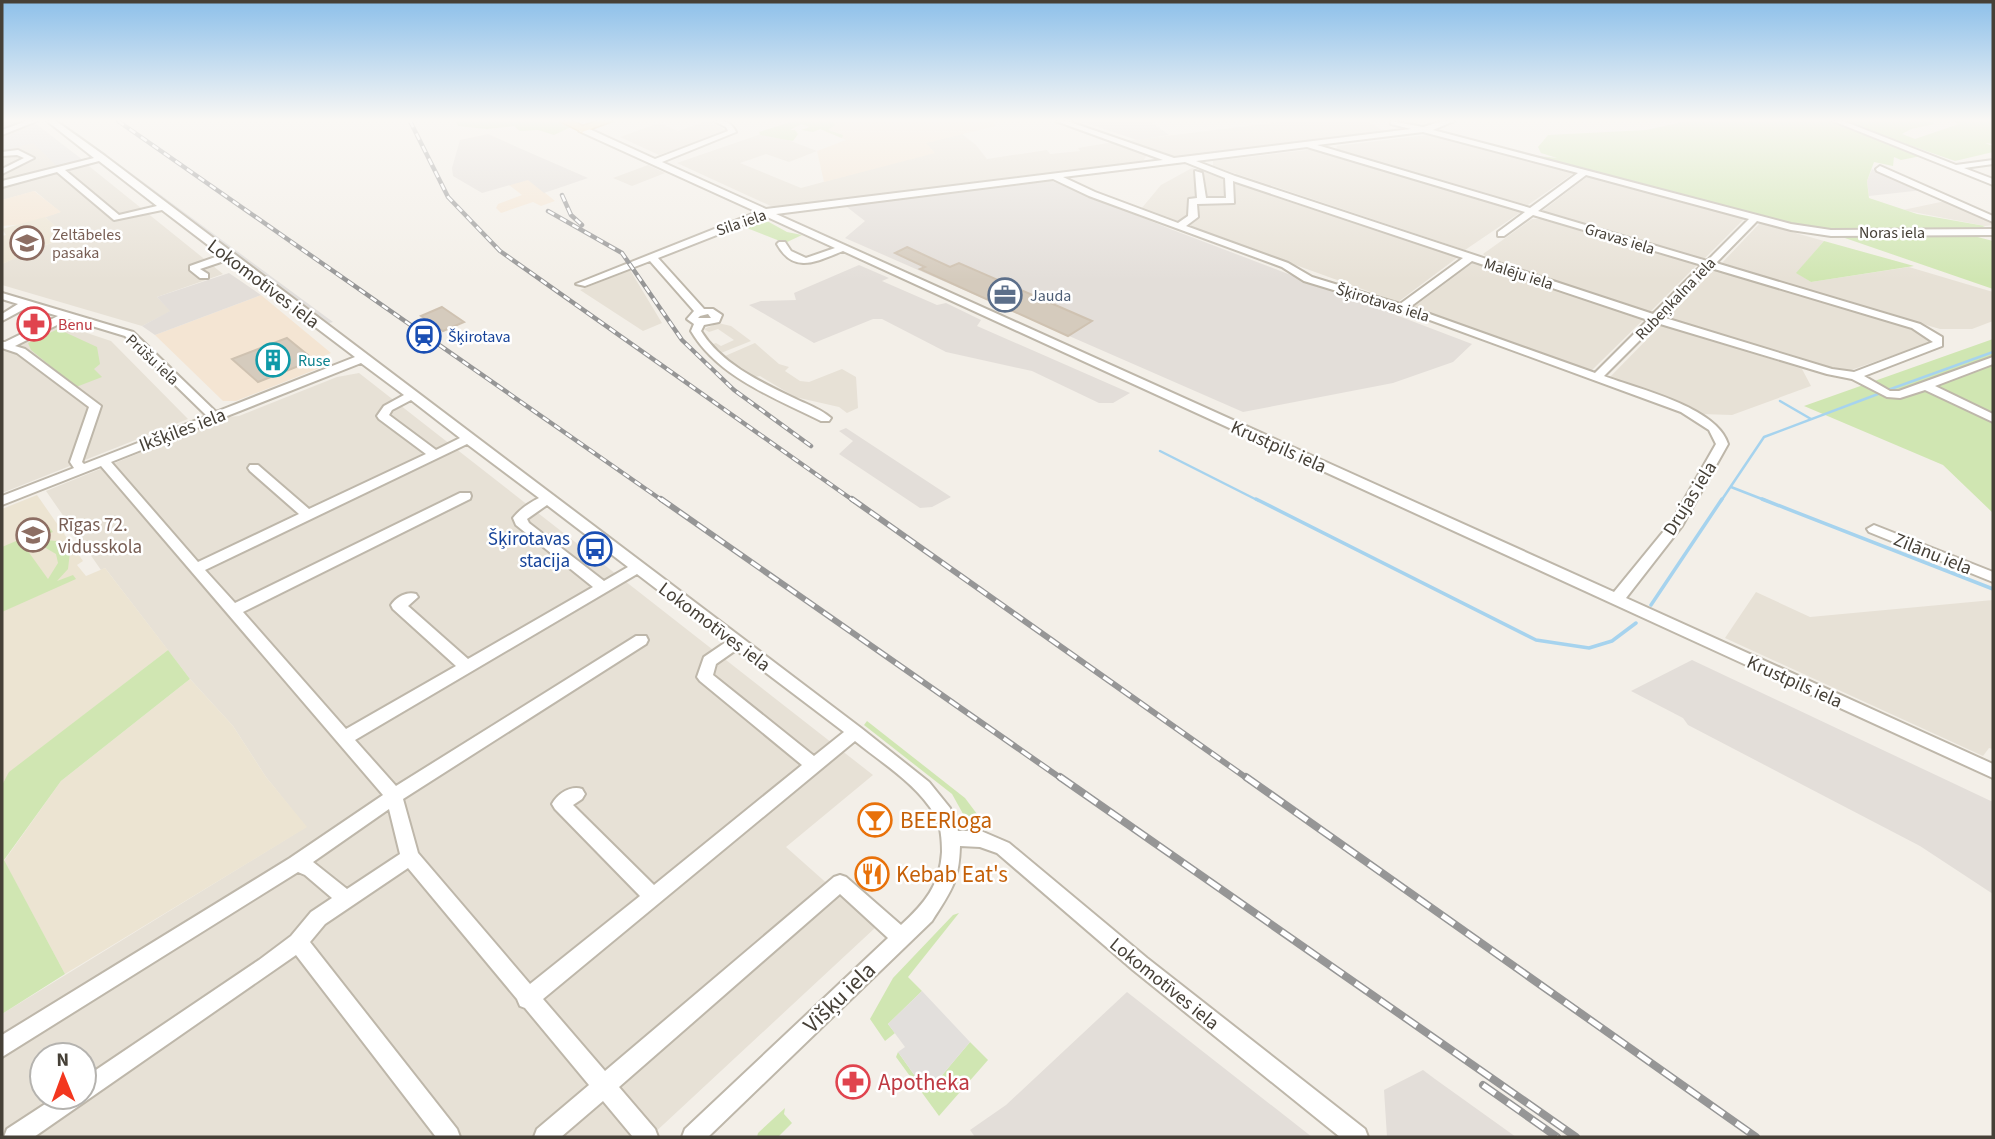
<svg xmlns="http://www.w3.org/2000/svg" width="1995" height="1139" font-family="'Source Sans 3',sans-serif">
  <rect width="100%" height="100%" fill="#f3efe8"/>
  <path fill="#e7e1d6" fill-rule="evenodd" d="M2,121H33L223,274L157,297L171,311L142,326L2,285V264L17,257L13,255L68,238L45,217L60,212L35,191L2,200Z
    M707,121L726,130L725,132L659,155L620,137L659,123L678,131Z
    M1289,121H1368L1383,131L1184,156H1173L1125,141Z
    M767,132L817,151L789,162L766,154L740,163L801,188L934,152L925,143L962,134L976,145L987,159L1047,150L1050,154L1080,151L1078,148L1114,142L1148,154L1143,161L773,207L677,163Z
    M1435,134L1574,173L1525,207L1336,151L1337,146Z
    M1316,149L1521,212L1465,250L1213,166V161Z
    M648,165L665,173L632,186L613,178Z
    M1192,168L1264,191L1458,257L1398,302L1141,209L1161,185Z
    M1588,176L1744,219L1704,259L1541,212Z
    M1950,200L1993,220V225L1985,226L1903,210Z
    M1532,219H1543L1698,264L1650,312L1488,259L1483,254Z
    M1760,223L1824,241L1797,273L1811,282L1909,267L1993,292V321L1972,329H1940L1720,265Z
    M1474,262L1645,318L1590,372L1412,308Z
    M630,270L662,323L643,331L580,290Z
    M1714,270L1928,333L1932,342L1851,370L1832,369L1668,318Z
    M718,323L731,326L751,341L721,353L710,345L716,343L721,346L734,340L718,329L709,332L704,329Z
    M60,324L111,341L188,419L2,493V352Z
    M1662,324L1802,369L1811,386L1732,415L1701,414L1691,407L1610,377Z
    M755,343L779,364L789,367L785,371L800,381L809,382L842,369L856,377L858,408L847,413L839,407L795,397L760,376L755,377L725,356Z
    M359,373L873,775L786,847L876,927L650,1137H2V1014L306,827L266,777L233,726L190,679L105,568L101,570L46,491L228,417L239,416L337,377ZM42,1055H84V1097H42Z
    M1756,592L1810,617L1993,600V749L1989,748L1983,756L1725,638Z"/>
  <path fill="#f4e5d3" d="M840,121H991L996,126L926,143L935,153L824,182L817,151L846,140L826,132L828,125Z
    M528,179L555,201L541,206L533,202L501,213L496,208L498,204L522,195L509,185Z
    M34,191L61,212L26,224L2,226V200Z
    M261,295L331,353L314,360L322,367L236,401H223L155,335Z"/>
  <path fill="#e3ded9" d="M1080,121H1150L1169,135L1137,140Z
    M488,134L526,151L588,178L544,193L528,180L482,193L453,176L452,168L460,140Z
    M1872,169L1923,190L1869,196L1867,181Z
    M1049,180L1173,230L1472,344L1453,362L1393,383L1243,412L845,238L865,221L843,204Z
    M859,265L889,278L882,281L937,305L946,303L981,320L977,326L1130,393L1113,403H1099L1032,371L946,352L882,319H873L814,343L749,305L761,301L796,300L794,293Z
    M229,273L261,295L155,335L142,326L170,311L157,297Z
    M846,428L913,472L951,497L932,507L920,508L839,454L853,441L839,431Z
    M1692,660L1993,802V894L1920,846L1688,725L1683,718L1631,691Z
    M1127,992L1312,1137H975L970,1130L1006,1105Z
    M1423,1070L1435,1079L1516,1137H1387L1384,1090Z"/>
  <path fill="#ece4d2" d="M45,217L69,238L14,254L18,257L2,264V236L6,235L2,229Z
    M37,495L83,561L77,565L86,576L105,568L168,650L10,772L2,785V509Z
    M190,679L233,726L266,777L307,827L65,974L4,861L61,781Z"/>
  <path fill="#d0e6b2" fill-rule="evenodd" d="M456,121H556L571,127L554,135L538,130L520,131L514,126L487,129L458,126Z
    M794,121H831L835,125L828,130L843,135L842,138L820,129L813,132L801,130L810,127L801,124L790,130H795L798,134L793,141L760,135L759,132Z
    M1687,121H1928L1935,124L1911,129L1902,134L1915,139L1959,124L1952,121H1993V144L1985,143L1993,146V152L1955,161L1872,132L1926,155L1901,160L1894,157L1893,166L1874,162L1867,181L1869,198L1917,214L1985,226L1966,234L1993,241V289L1813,227L1777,221L1529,158L1530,155L1557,158L1541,153L1538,147L1548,135L1646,130Z
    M752,220L767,221L787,232L802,235L785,243L739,225Z
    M1824,241L1914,266L1811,282L1796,273Z
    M58,329L97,347L100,364L94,369L102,377L76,387L31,350L28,343Z
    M1993,339V513L1943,465L1804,406Z
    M49,527L53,532L36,539L56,541L70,552L68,569L57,581L73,575L76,579L2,612V547ZM25,547H44L56,554L58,563L48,579Z
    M168,650L190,679L61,781L4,860L65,974L2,1014V785L9,772Z
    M867,721L965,798L977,814L978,830H972L952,794L864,725Z
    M959,913L908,977L922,991L888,1024L895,1033L885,1041L870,1019L893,978L953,915Z
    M970,1042L988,1060L939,1116L896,1057L898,1052L927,1093Z
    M785,1108L784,1114L792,1123L778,1137H757L758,1133Z"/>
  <path fill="#e2dfdc" d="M37,125L83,160L58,167L33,143L2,151V138Z
    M77,133L333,322L329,323L73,134Z
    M922,991L970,1042L927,1093L898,1052L905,1047L888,1024Z"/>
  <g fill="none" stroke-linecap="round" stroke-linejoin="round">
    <path stroke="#a6d3ee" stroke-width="2.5" d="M1888,390L1993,352
      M1780,401L1811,419
      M1160,451L1259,501
      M1731,487L1767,501
      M1721,501L1764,437L1878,394"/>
    <path stroke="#a6d3ee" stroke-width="3.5" d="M1256,499L1536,640L1589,648L1612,641L1636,623
      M1762,499L1993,589
      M1651,605L1722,499"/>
  </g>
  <path fill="#d5cbbd" stroke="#cfc2b1" stroke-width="2" d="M907,247L950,267L959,263L1092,321L1068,336L920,269L925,267L895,253Z
    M442,307L464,322L443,331L421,316Z
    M287,338L314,360L258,382L232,359Z"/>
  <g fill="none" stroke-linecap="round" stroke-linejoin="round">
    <defs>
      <path id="minor" d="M27,121H37L2,135V130Z
        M47,121H56L105,156L861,728L929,782L950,808L958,831H981L1009,843L1147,958L1365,1129L1368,1137H1340L1133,970L997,853L980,847L960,846C959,882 951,891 932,921L708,1137H682L685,1129L888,938L840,894L619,1087L655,1129L658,1137H633L603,1101L561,1137H534L537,1129L589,1085L525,1008L520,1006L517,999L408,868L325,924L310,942L457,1129L460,1137H436L296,955L34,1137H4L7,1129L56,1097H84V1078L259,960L291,936L311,912L332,898L305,875L298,872L2,1057V1035L290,858L383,795L101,466L2,505V496L74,468L70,462L89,407L17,353L2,348V342H5L58,316L28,307L2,321V314L18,304L2,299V293L133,332L216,412L355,357L227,260L200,269L208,274V278H200L190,270V266L221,255L162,210L114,220L57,172L2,187V181L94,158ZM99,161L157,206L119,215L65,170ZM69,319L125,336L207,416L84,464L82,462L101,406L25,349L15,346ZM361,363L404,395L384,406L377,416L379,419L426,454L309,509L258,465H250L248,468L250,471L299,514L198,562L111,462ZM411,400L460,438L436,450L389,415L392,410ZM467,444L539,498C529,503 520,509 513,518L516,525L593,587L468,659L408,606L418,597L416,594C407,591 396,597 391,605L393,609L456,666L346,729L243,612L470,499L471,496L470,493H460L235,603L205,570ZM547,505L628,567L604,581L529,523L527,519ZM637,574L726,642L704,657L697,677L700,681L802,765L654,885L573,805L582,799L585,794L582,789C571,785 557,794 552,804L555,809L640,896L530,984L418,853L403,799L646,644L648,640L646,636H636L396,786L355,740ZM736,650L844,732L814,756L713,675L716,664ZM855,741C882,763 917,784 935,815C941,825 942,840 942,852C940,885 925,903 901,925L846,877L840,875L834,877L605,1071L543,999ZM389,809L400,854L347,889L313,862Z
        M714,121C725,120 731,122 736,132L662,162L766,209L1163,160L1056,121H1067L1174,158L1411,129L1391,124V121L1423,127L1443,121H1454L1433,130L1791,224L1831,230L1993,229V235L1831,236L1791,230L1757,221L1716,263L1920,324L1942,337V346L1864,376L1890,391H1899L1993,357V364L1935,386L1993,414V422L1925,390L1900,398L1887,397L1852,379L1827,374L1657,323L1604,376C1638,389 1717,407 1728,444L1682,526L1626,598L1993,764V778L843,251C817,261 794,275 777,244L779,242H785L791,251L806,258L835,248L765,216L658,258L704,309H713L722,315L719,322L704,325L701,331C722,365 763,383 798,400C809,405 822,410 831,418L829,421H821C775,398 718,377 691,331L694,324L687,319L694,311L650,261L585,286L576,284L757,212L579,131V127H585L655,159L728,131L726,127ZM1423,132L1578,173L1530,208L1317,145ZM1307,147L1525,212L1498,232V236H1504L1533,215L1702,265L1653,314L1235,176L1196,161ZM1185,162L1225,178L1226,198H1206L1202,173L1195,171L1197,198L1189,199L1188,216L1178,223L1095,192L1063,177ZM1586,175L1749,219L1707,261L1538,211ZM1053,179L1089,196L1282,267L1304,281L1419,316L1681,412L1709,430L1716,444L1672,521L1614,592L776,214ZM1233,181L1463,258L1400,304L1312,277L1288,263L1186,226L1198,217L1197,204L1234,203ZM1472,261L1648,320L1595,373L1410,307ZM1711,268L1912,328L1933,342L1854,372L1832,369L1662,317ZM708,314L711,318H698L700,316Z
        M1833,121H1843L1956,165L1993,160V164L1964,168L1993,179V185Z
        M18,150L34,158L2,174V169L24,158L17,155L2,156V152Z
        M1880,166L1993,216V222L1877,171L1876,169Z
        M1874,525L1993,572V582L1869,532L1867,529Z"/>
      <path id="major" d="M560,121H572L583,126L598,121H612L582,132Z"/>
    </defs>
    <use href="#minor" stroke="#beb7aa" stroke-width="4"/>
    <use href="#major" stroke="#e0b869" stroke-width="3"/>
    <use href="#minor" fill="#fff" fill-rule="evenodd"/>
    <use href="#major" fill="#fbdb99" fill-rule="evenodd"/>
    <defs>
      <path id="rail-far2" d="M118,121L663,501
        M410,121L448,197L500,251L854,501
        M562,195L571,215L582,225
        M548,211L622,253L682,340L734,390L811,446"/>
      <path id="rail-far1" d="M661,499L1062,779
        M852,499L1248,779"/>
      <path id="rail" d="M1060,777L1576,1137
        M1246,777L1756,1137
        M1483,1085L1557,1137"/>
    </defs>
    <use href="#rail-far2" stroke="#969696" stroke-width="4.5"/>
    <use href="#rail-far1" stroke="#969696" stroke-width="6"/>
    <use href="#rail" stroke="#969696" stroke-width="8"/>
    <use href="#rail-far2" stroke="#fff" stroke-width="2.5" stroke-dasharray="7" stroke-linecap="butt"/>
    <use href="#rail-far1" stroke="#fff" stroke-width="3.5" stroke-dasharray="11" stroke-linecap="butt"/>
    <use href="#rail" stroke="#fff" stroke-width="5" stroke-dasharray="15" stroke-linecap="butt"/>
  </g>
  <linearGradient id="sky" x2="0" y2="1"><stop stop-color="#8dc0ea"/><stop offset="0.43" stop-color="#faf8f5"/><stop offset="1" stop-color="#faf8f5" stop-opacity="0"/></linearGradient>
  <rect width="1995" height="280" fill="url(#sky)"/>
  <defs>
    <symbol id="school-ring" viewBox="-11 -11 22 22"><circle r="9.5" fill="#fff" stroke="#8d6e63" stroke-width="1.5"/><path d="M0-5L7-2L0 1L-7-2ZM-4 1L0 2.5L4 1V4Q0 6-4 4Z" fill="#8d6e63"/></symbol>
    <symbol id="office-ring" viewBox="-11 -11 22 22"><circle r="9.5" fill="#fff" stroke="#5c6f8a" stroke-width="1.5"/><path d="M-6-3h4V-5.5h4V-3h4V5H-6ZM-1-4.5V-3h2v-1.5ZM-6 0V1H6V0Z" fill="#5c6f8a"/></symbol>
    <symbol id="pharmacy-ring" viewBox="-11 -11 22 22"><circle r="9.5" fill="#fff" stroke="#e0444e" stroke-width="1.5"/><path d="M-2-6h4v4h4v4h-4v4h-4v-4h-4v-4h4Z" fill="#e0444e"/></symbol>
    <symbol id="station-ring" viewBox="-11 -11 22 22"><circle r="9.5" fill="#fff" stroke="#1a4fb4" stroke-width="1.5"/><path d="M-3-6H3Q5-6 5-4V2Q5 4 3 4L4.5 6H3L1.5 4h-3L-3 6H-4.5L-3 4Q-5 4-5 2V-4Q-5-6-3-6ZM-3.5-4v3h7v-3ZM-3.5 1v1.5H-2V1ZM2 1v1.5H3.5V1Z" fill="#1a4fb4"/></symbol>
    <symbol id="building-ring" viewBox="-11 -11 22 22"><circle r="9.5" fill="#fff" stroke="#0f9aa8" stroke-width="1.5"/><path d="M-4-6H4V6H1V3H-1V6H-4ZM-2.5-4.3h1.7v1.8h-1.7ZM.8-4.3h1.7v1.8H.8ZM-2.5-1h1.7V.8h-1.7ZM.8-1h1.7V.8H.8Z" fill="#0f9aa8"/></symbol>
    <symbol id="bus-ring" viewBox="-11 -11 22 22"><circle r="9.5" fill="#fff" stroke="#1a4fb4" stroke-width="1.5"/><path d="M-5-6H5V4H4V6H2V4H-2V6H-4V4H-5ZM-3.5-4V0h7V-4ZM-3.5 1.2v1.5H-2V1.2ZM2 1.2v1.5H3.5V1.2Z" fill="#1a4fb4"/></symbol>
    <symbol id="bar-ring" viewBox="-11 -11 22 22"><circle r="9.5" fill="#fff" stroke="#e8710a" stroke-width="1.5"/><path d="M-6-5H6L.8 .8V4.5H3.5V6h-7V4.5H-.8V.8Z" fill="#e8710a"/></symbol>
    <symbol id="restaurant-ring" viewBox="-11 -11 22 22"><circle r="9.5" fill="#fff" stroke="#e8710a" stroke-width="1.5"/><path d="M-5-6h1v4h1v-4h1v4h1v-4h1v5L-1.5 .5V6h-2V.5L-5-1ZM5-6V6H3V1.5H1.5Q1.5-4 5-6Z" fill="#e8710a"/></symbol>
  </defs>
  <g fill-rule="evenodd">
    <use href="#school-ring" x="8" y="224" width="38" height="38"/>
    <use href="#office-ring" x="986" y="276" width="38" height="38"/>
    <use href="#pharmacy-ring" x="15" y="305" width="38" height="38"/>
    <use href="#station-ring" x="405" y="317" width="38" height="38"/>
    <use href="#building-ring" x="254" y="341" width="38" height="38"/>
    <use href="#school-ring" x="14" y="516" width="38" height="38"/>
    <use href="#bus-ring" x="576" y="530" width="38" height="38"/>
    <use href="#bar-ring" x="856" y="801" width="38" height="38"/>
    <use href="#restaurant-ring" x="853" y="855" width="38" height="38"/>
    <use href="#pharmacy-ring" x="834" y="1063" width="38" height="38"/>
  </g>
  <g text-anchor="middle" stroke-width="5" stroke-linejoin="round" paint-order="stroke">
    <g font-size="16" fill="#464037" stroke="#fff">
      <text transform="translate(741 222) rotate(-19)" y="6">Sila iela</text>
      <text x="1892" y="238">Noras iela</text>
      <text transform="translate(1620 238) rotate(17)" y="6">Gravas iela</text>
      <text transform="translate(1519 273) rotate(18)" y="6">Malēju iela</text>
      <text transform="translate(1675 298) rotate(-46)" y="6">Rubeņkalna iela</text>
      <text transform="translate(1383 302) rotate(17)" y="6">Šķirotavas iela</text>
      <text transform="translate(153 359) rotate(43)" y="6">Prūšu iela</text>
    </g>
    <g font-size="16" fill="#785e54" stroke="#fff" text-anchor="start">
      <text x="52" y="240">Zeltābeles<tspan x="52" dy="18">pasaka</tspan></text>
    </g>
    <g font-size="16" fill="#4e5e75" stroke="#fff" text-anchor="start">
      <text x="1030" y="301">Jauda</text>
    </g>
    <g font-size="16" fill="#be3a42" stroke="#fff" text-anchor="start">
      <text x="58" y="330">Benu</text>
    </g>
    <g font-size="16" fill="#164399" stroke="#fff" text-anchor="start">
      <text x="448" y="342">Šķirotava</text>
    </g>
    <g font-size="16" fill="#0d838f" stroke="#fff" text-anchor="start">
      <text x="298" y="366">Ruse</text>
    </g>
    <g font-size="19" fill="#464037" stroke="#fff">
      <text transform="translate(264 283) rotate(37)" y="7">Lokomotīves iela</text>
      <text transform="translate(182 429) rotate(-21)" y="7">Ikšķiles iela</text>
      <text transform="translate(1279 446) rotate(24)" y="7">Krustpils iela</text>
      <text transform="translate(1689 498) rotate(-58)" y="7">Drujas iela</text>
      <text transform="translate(1933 553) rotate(22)" y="7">Zilānu iela</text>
      <text transform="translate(715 626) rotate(37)" y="7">Lokomotīves iela</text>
      <text transform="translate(1795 681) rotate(24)" y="7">Krustpils iela</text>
      <text transform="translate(1165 983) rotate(39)" y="7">Lokomotīves iela</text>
    </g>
    <g font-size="19" fill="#785e54" stroke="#fff" text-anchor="start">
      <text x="58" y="531">Rīgas 72.<tspan x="58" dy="22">vidusskola</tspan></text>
    </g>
    <g font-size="19" fill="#164399" stroke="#fff" text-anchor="end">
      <text x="570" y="545">Šķirotavas<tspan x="570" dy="22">stacija</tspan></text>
    </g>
    <g font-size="23" fill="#c56008" stroke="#fff" text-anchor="start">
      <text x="900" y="828">BEERloga</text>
      <text x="896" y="882">Kebab Eat's</text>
    </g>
    <g font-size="23" fill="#464037" stroke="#fff">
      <text transform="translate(839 997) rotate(-44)" y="8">Višķu iela</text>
    </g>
    <g font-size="23" fill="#be3a42" stroke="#fff" text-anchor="start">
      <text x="878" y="1090">Apotheka</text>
    </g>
  </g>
  <rect width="1995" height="1139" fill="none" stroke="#464037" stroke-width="7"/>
  <g transform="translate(63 1076) rotate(359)"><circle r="33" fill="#ffffff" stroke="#b5b3af" stroke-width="2"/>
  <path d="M0-5L12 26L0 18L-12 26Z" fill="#f3371f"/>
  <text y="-10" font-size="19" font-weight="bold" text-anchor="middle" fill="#464037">N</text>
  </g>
</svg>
